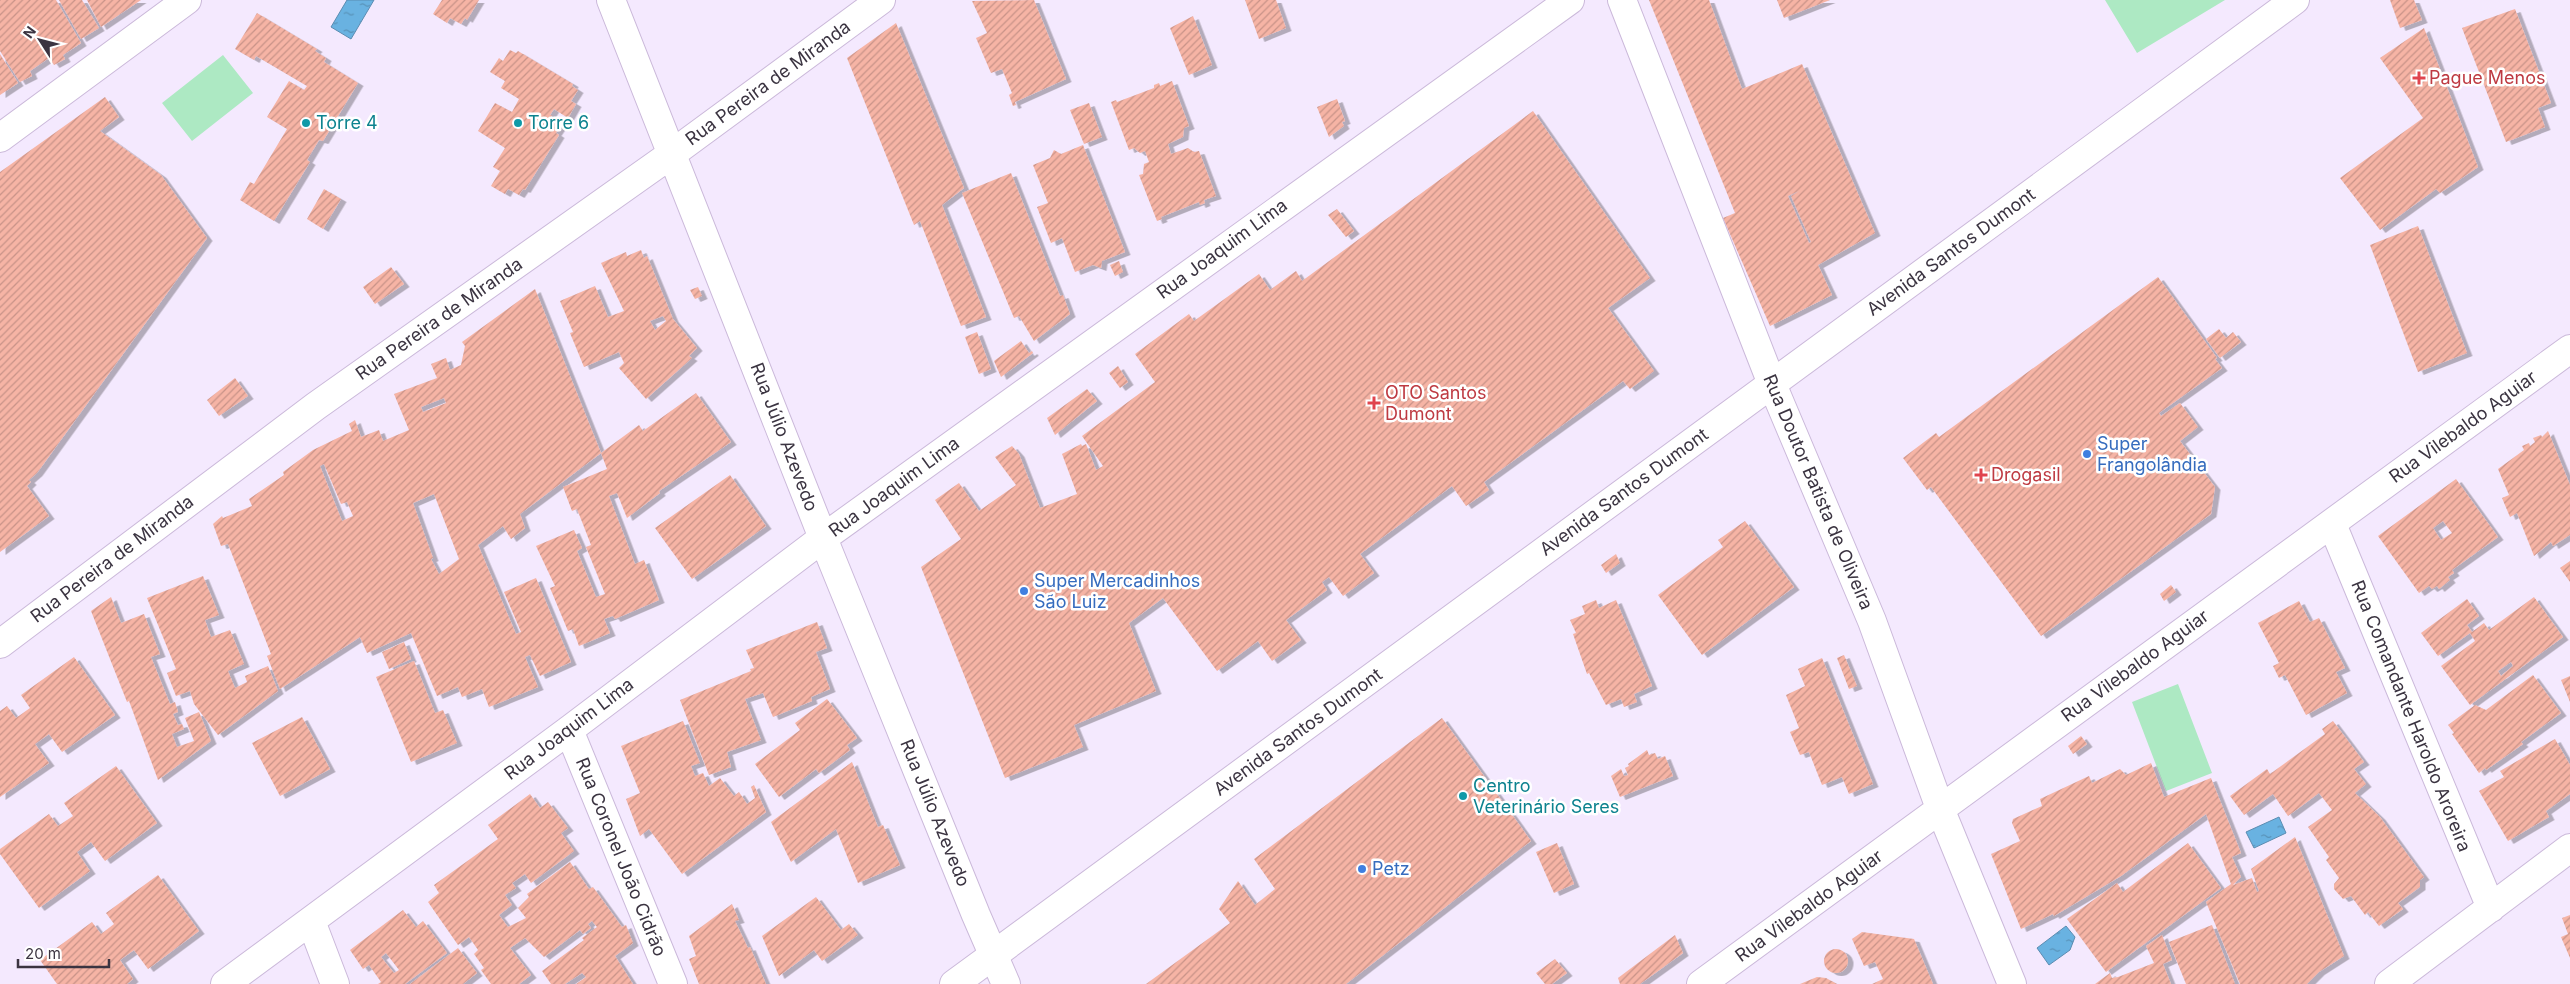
<svg xmlns="http://www.w3.org/2000/svg" width="2570" height="984" font-family="Inter,sans-serif">
  <defs>
    <pattern id="water-ripples" width="26" height="14" patternUnits="userSpaceOnUse" patternTransform="scale(1.25)"><rect width="26" height="14" fill="#69b2e1"/><path d="M2 4q2-2 4 0t4 0M15 11q2-2 4 0t4 0" fill="none" stroke="#5892b8"/></pattern>
    <pattern id="building-hatch" width="6" height="6" patternUnits="userSpaceOnUse" patternTransform="scale(1.25)"><rect width="6" height="6" fill="#f6b4a5"/><path d="M-1 1l2-2M0 6l6-6M5 7l2-2" fill="none" stroke="#c89388"/></pattern>
    <filter id="shadow"><feDropShadow dx="5.5" dy="3" stdDeviation="0" flood-color="#0004"/></filter>
  </defs>
  <rect width="100%" height="100%" fill="#f4e9fe"/>
  <path fill="#ade9c3" d="M2105,0H2225L2137,53Z
    M223,55L253,93L192,141L162,103Z
    M2178,684L2212,773L2166,791L2132,702Z"/>
  <path fill="url(#water-ripples)" stroke="#5b8cb1" d="M347,0H374L351,39L331,27Z
    M2279,817L2286,833L2254,848L2246,832Z
    M2066,926L2075,937L2070,950L2049,965L2037,948Z"/>
  <path fill="url(#building-hatch)" fill-rule="evenodd" filter="url(#shadow)" d="M0,0H56L81,43L63,55L65,59L54,65L49,58L30,71L32,76L20,82L0,51Z
    M59,0H82L99,28L81,39Z
    M87,0H141L101,27Z
    M442,0H479L467,20L465,18L461,24L450,18L447,23L433,14Z
    M1034,0L1066,79L1015,102L1016,105L1013,106L1009,95L1012,93L1002,69L991,73L976,38L987,33L972,1Z
    M1245,0H1276L1286,28L1259,39Z
    M1649,0H1709L1742,89L1802,64L1875,233L1818,265L1832,295L1770,326L1723,218L1735,213ZM1799,191L1791,196L1811,242L1809,243L1788,196Z
    M1777,0H1830L1784,18Z
    M2390,0H2414L2422,20L2400,28Z
    M2515,9L2551,103L2538,108L2545,127L2506,142L2462,28Z
    M257,13L317,49L315,51L326,58L324,62L358,83L323,141L319,140L307,160L310,162L274,221L240,200L250,182L254,184L287,129L267,117L289,81L304,90L307,86L256,56L254,60L235,49Z
    M1193,16L1212,65L1189,75L1170,28Z
    M896,23L964,188L942,205L986,317L961,326L920,221L914,225L847,58Z
    M2424,28L2478,167L2440,193L2436,189L2380,230L2340,178L2423,118L2380,58Z
    M510,50L516,53L518,51L573,84L572,86L578,90L571,101L576,104L568,118L554,109L550,115H552L549,120L560,127L556,133L559,135L525,190L523,189L519,195L508,189L505,194L491,186L500,171L493,167L505,148L478,131L495,103L512,112L519,99L501,88L505,81L490,72L499,58L503,61Z
    M0,54L18,83L0,95Z
    M1172,81L1189,126L1184,128L1183,137L1168,144L1171,154L1188,148L1194,152L1199,151L1216,196L1204,200L1205,203L1200,205L1199,202L1161,217L1162,219L1157,221L1139,175L1143,174L1144,164L1149,162L1145,151L1140,153L1134,148L1129,150L1111,102L1116,100L1117,102L1154,88V85L1159,83L1160,86Z
    M105,97L119,117L100,131L161,175L207,238L37,473L29,480L31,482L27,486L49,516L0,552V172Z
    M1337,99L1345,121L1342,122L1344,126L1329,137L1317,107Z
    M1089,103L1102,137L1084,144L1070,110Z
    M1533,111L1650,278L1608,308L1654,371L1630,389L1623,381L1484,482L1489,490L1466,506L1452,486L1360,554L1374,573L1343,596L1329,577L1322,582L1327,590L1286,620L1301,640L1272,661L1258,641L1217,671L1163,598L1129,623L1156,691L1074,725L1083,747L1005,778L921,567L961,539L935,500L959,483L979,511L1016,485L995,457L1012,446L1019,454L1040,508L1077,494L1062,454L1081,444L1082,446L1086,444L1096,470L1103,466L1082,436L1155,382L1135,354L1189,314L1194,321L1259,274L1270,290L1296,271L1302,281Z
    M1083,145L1125,252L1102,261L1101,268L1093,265L1075,272L1062,238L1051,243L1037,207L1048,203L1033,165L1050,158L1054,150L1061,154Z
    M1011,173L1060,296L1063,295L1070,314L1034,341L1019,316L1014,318L962,193Z
    M324,189L341,199L323,229L307,219Z
    M1337,209L1354,231L1346,237L1328,215Z
    M2418,226L2467,353L2418,372L2370,245Z
    M641,250L644,258L647,256L673,319L697,348L689,356L692,358L646,399L619,368L624,363L619,352L584,367L570,333L573,332L560,301L595,286L608,317L624,311L601,263L626,252L627,256ZM663,316L666,321L655,330L650,321Z
    M1119,261L1123,272L1115,276L1110,265Z
    M391,267L404,284L375,304L363,287Z
    M2158,277L2217,358L2215,359L2222,368L2159,413L2161,416L2180,403L2198,427L2180,441L2215,487L2211,514L2041,636L1931,487L1927,490L1903,458L1936,433L1939,437Z
    M698,287L702,296L695,299L690,290Z
    M535,289L601,453L520,514L525,528L511,539L503,526L478,545L516,634L521,632L504,592L536,578L571,662L540,676L530,655L525,657L538,687L489,707L482,689L462,697L458,687L437,696L411,633L367,653L360,637L280,689L267,656L271,654L228,544L221,546L213,524L222,516L223,518L252,506L249,499L284,475L283,472L313,450L352,431L349,424L355,420L361,437L379,430L383,441L409,430L394,394L437,378L431,364L446,358L450,370L461,365L465,346L462,342ZM444,398L446,403L423,412L421,407ZM324,464L341,504L347,502L353,516L342,521L320,466ZM434,494L459,559L439,574L431,559L433,558L413,503Z
    M2219,329L2226,338L2233,332L2241,342L2220,358L2206,339Z
    M977,332L991,369L979,374L965,337Z
    M1021,341L1029,353L1032,351L1033,353L1001,377L994,361Z
    M1118,366L1128,382L1120,388L1109,373Z
    M235,378L248,396L219,416L207,400Z
    M1087,389L1097,401L1055,435L1047,418Z
    M696,393L731,442L659,491L660,493L627,518L617,493L609,496L635,564L644,560L659,600L615,619L613,616L604,619L610,633L579,646L573,629L568,631L550,588L555,586L536,546L574,530L582,548L577,551L596,597L605,594L586,547L591,545L577,509L572,511L563,487L607,469L601,453L639,425L643,431Z
    M2548,431L2570,485V535L2553,546L2551,542L2534,556L2517,513L2510,517L2502,498L2509,495L2498,469L2524,450L2522,446L2529,443L2530,446L2535,442L2533,438L2541,435L2542,437Z
    M730,475L766,526L692,579L655,528Z
    M2456,479L2498,537L2452,570L2454,573L2448,577L2450,580L2439,589L2437,586L2432,589L2429,586L2419,593L2378,536ZM2443,521L2452,533L2441,540L2433,528Z
    M1745,521L1794,587L1702,655L1658,595L1723,547L1718,540Z
    M1616,554L1620,563L1606,573L1601,565Z
    M2570,561V582L2560,568Z
    M203,576L219,615L205,620L211,637L230,630L244,664L228,671L235,688L247,682L245,676L268,666L278,691L218,735L194,704L190,691L176,696L167,673L176,669L147,598Z
    M2171,585L2176,592L2164,601L2160,594Z
    M111,597L121,623L144,614L160,654L151,657L170,704L175,702L178,712L173,714L178,725L182,724L184,729L172,734L177,747L194,741L185,718L199,712L211,741L158,780L129,701L127,702L91,611Z
    M2534,597L2563,637L2470,705L2441,666L2475,641L2470,633L2438,656L2421,633L2467,599L2479,616L2467,625L2472,632L2484,623L2489,630ZM2511,662L2513,666L2501,676L2498,671Z
    M1596,600L1599,608L1616,600L1652,686L1634,694L1637,702L1624,707L1621,699L1606,705L1589,673L1587,674L1573,634L1576,633L1570,620L1585,614L1582,606Z
    M2299,601L2310,622L2319,618L2345,668L2336,672L2347,693L2306,715L2285,675L2279,678L2273,666L2279,663L2258,623Z
    M817,622L827,648L816,652L830,689L811,697L812,701L773,717L763,693L745,699L761,740L727,752L731,767L709,775L680,700L751,671L750,669L754,668L746,650Z
    M404,642L411,659L389,669L382,652Z
    M1844,655L1857,686L1849,689L1837,658Z
    M74,657L115,715L62,752L49,734L35,744L49,763L0,797V711L7,706L16,718L30,708L21,695Z
    M1822,658L1873,784L1849,794L1842,777L1822,785L1809,752L1800,755L1790,732L1799,728L1786,695L1805,686L1798,669Z
    M414,661L435,713L443,710L457,743L411,762L376,677Z
    M2533,675L2561,713L2521,742L2523,744L2486,770L2485,768L2479,773L2452,734L2454,733L2448,725L2475,705L2486,710Z
    M2570,676V702L2561,680Z
    M827,699L857,738L847,745L850,750L819,773L816,769L779,797L755,764L800,730L795,723Z
    M302,717L330,769L280,796L252,743Z
    M1442,718L1531,841L1346,984H1146L1230,923L1219,909L1238,881L1255,905L1275,889L1254,859Z
    M683,721L700,763L691,766L695,776L703,773L709,786L720,778L734,796L739,792L747,804L755,798L751,787L754,785L766,812L682,874L649,829L640,836L626,799L640,793L621,746Z
    M2333,721L2364,762L2354,769L2366,784L2355,793L2380,817L2424,877L2420,880V887L2398,903L2403,909L2379,926L2368,912L2365,915L2351,896L2343,899L2334,889V884L2339,878L2326,860L2329,857L2308,827L2332,810L2319,793L2288,816L2273,794L2244,815L2230,796L2267,769L2270,774L2325,734L2322,729Z
    M2081,736L2087,744L2073,754L2068,746Z
    M2555,739L2570,765V794L2546,811L2549,817L2508,841L2479,791L2504,777L2500,771Z
    M1647,750L1649,755L1655,753L1658,759L1665,756L1673,776L1620,797L1611,776L1621,769L1624,776L1628,775L1625,768L1629,766L1628,764Z
    M852,762L878,827L883,825L900,865L858,883L836,829L791,862L771,822Z
    M2151,763L2164,797L2211,778L2241,853L2232,857L2241,877L2233,885L2252,878L2257,892L2259,891L2251,869L2295,837L2344,956L2319,972L2307,984H2240L2206,902L2231,884L2206,814L2121,876L2054,916L2053,914L2021,929L1991,854L2020,841L2012,823L2013,819L2042,806L2040,799L2089,776L2092,783L2120,769L2126,775Z
    M116,766L157,823L105,861L91,842L77,852L90,871L39,908L0,854V849L49,814L58,826L73,816L64,803Z
    M530,794L540,808L548,802L568,828L561,833L574,851L531,883L525,874L512,883L516,888L505,895L512,905L499,915L508,927L526,918L518,908L529,897L527,894L570,862L589,889L593,887L622,927L626,925L633,943L615,956L633,984H576L586,977L582,973L565,984H551L542,971L584,940L582,938L597,927L592,921L588,924L591,928L583,934L580,930L544,957L525,938L510,948L531,975L519,984H491L481,970L484,968L474,954L478,950L469,937L458,945L428,902L439,893L434,885L498,839L488,825Z
    M1557,843L1574,884L1554,893L1536,852Z
    M2188,843L2221,888L2106,972L2067,919L2117,883L2123,892Z
    M158,875L199,931L148,969L134,950L120,960L133,979L127,984H57L40,960L92,922L101,934L114,924L106,913Z
    M816,897L841,930L849,924L858,935L822,961L814,950L779,976L762,936Z
    M732,904L739,920L735,921L748,948L750,947L766,984H699L689,959L696,956L689,936Z
    M403,910L416,927L423,921L447,953L405,984H378L381,982L369,965L363,969L350,950ZM386,953L399,970L394,973L381,957Z
    M2570,915V958L2561,937L2568,934L2562,918Z
    M2212,925L2235,984H2186L2169,942Z
    M1862,932L1914,939L1933,984H1872L1883,979L1875,962L1864,966L1852,939Z
    M1675,935L1683,953L1640,984H1620L1618,978Z
    M2162,935L2172,960L2163,964L2171,984H2095L2110,973L2112,978L2118,977L2154,963L2146,946Z
    M458,948L477,973L463,984H410Z
    M1824 961a12 12 0 1 1 24 0a12 12 0 1 1-24 0Z
    M1555,959L1567,973L1552,984H1545L1536,973Z
    M1817,977L1826,978L1837,984H1800Z"/>
  <g fill="none" stroke-linecap="round" stroke-linejoin="round">
    <defs>
      <path id="street" d="M611,0L823,538L976,915L1006,984
        M1622,0L1772,384L1872,621L1941,811L2012,984
        M0,138L187,0
        M2332,524L2491,908
        M0,644L316,406L673,153L881,0
        M569,730L673,984
        M311,921L335,984
        M225,984L569,730L823,538L1570,0
        M1701,984L2570,349
        M2389,984L2570,848"/>
      <path id="primary" d="M954,984L2295,0"/>
    </defs>
    <use href="#street" stroke="#cbb9da" stroke-width="30"/>
    <use href="#primary" stroke="#cbb9da" stroke-width="30"/>
    <use href="#street" stroke="#fff" stroke-width="28"/>
    <use href="#primary" stroke="#fff" stroke-width="28"/>
  </g>
  <g fill="#e0444e" stroke="#fff" stroke-width="2">
    <path d="M2416.5 70.5h5v5h5v5h-5v5h-5v-5h-5v-5h5z"/>
    <path d="M1371.5 395.5h5v5h5v5h-5v5h-5v-5h-5v-5h5z"/>
    <path d="M1978.5 467.5h5v5h5v5h-5v5h-5v-5h-5v-5h5z"/>
  </g>
  <g fill="#0f9aa8" stroke="#fff" stroke-width="2">
    <circle cx="306" cy="123" r="5"/>
    <circle cx="518" cy="123" r="5"/>
    <circle cx="1463" cy="796" r="5"/>
  </g>
  <g fill="#3f7fe0" stroke="#fff" stroke-width="2">
    <circle cx="2087" cy="454" r="5"/>
    <circle cx="1024" cy="591" r="5"/>
    <circle cx="1362" cy="869" r="5"/>
  </g>
  <g text-anchor="middle" stroke-width="5" stroke-linejoin="round" paint-order="stroke">
    <g font-size="18" fill="#be3a42" stroke="#fff" text-anchor="start">
      <text x="2429" y="84">Pague Menos</text>
      <text x="1385" y="399">OTO Santos<tspan x="1385" dy="21">Dumont</tspan></text>
      <text x="1991" y="481">Drogasil</text>
    </g>
    <g font-size="18" fill="#3b3441" stroke="#fff">
      <text transform="translate(768 83) rotate(-36)" y="6">Rua Pereira de Miranda</text>
      <text transform="translate(1222 249) rotate(-36)" y="6">Rua Joaquim Lima</text>
      <text transform="translate(1951 252) rotate(-36)" y="6">Avenida Santos Dumont</text>
      <text transform="translate(439 319) rotate(-35)" y="6">Rua Pereira de Miranda</text>
      <text transform="translate(2463 427) rotate(-36)" y="6">Rua Vilebaldo Aguiar</text>
      <text transform="translate(784 437) rotate(69)" y="6">Rua Júlio Azevedo</text>
      <text transform="translate(894 487) rotate(-36)" y="6">Rua Joaquim Lima</text>
      <text transform="translate(1624 492) rotate(-36)" y="6">Avenida Santos Dumont</text>
      <text transform="translate(1818 492) rotate(67)" y="6">Rua Doutor Batista de Oliveira</text>
      <text transform="translate(112 559) rotate(-37)" y="6">Rua Pereira de Miranda</text>
      <text transform="translate(2135 666) rotate(-36)" y="6">Rua Vilebaldo Aguiar</text>
      <text transform="translate(2411 716) rotate(68)" y="6">Rua Comandante Haroldo Aroreira</text>
      <text transform="translate(569 729) rotate(-37)" y="6">Rua Joaquim Lima</text>
      <text transform="translate(1298 732) rotate(-36)" y="6">Avenida Santos Dumont</text>
      <text transform="translate(935 813) rotate(68)" y="6">Rua Júlio Azevedo</text>
      <text transform="translate(621 857) rotate(68)" y="6">Rua Coronel João Cidrão</text>
      <text transform="translate(1809 906) rotate(-36)" y="6">Rua Vilebaldo Aguiar</text>
    </g>
    <g font-size="18" fill="#0d838f" stroke="#fff" text-anchor="start">
      <text x="316" y="129">Torre 4</text>
      <text x="528" y="129">Torre 6</text>
      <text x="1473" y="792">Centro<tspan x="1473" dy="21">Veterinário Seres</tspan></text>
    </g>
    <g font-size="18" fill="#366cbe" stroke="#fff" text-anchor="start">
      <text x="2097" y="450">Super<tspan x="2097" dy="21">Frangolândia</tspan></text>
      <text x="1034" y="587">Super Mercadinhos<tspan x="1034" dy="21">São Luiz</tspan></text>
      <text x="1372" y="875">Petz</text>
    </g>
  </g>
  <g transform="translate(40 40) rotate(306)" stroke="#ffffff" stroke-width="4" paint-order="stroke">
  <path d="M0-4L9 19L0 12L-9 19Z" fill="#3b3441"/>
  <text y="-8" font-size="14" font-weight="bold" text-anchor="middle" fill="#3b3441">N</text>
  </g>
  <path d="M18 959v8h91v-8" fill="none" stroke="#3b3441" stroke-width="2.5"/>
  <text x="25" y="959" font-size="15" fill="#3b3441" stroke="#ffffff" stroke-width="4" paint-order="stroke">20 m</text>
</svg>
